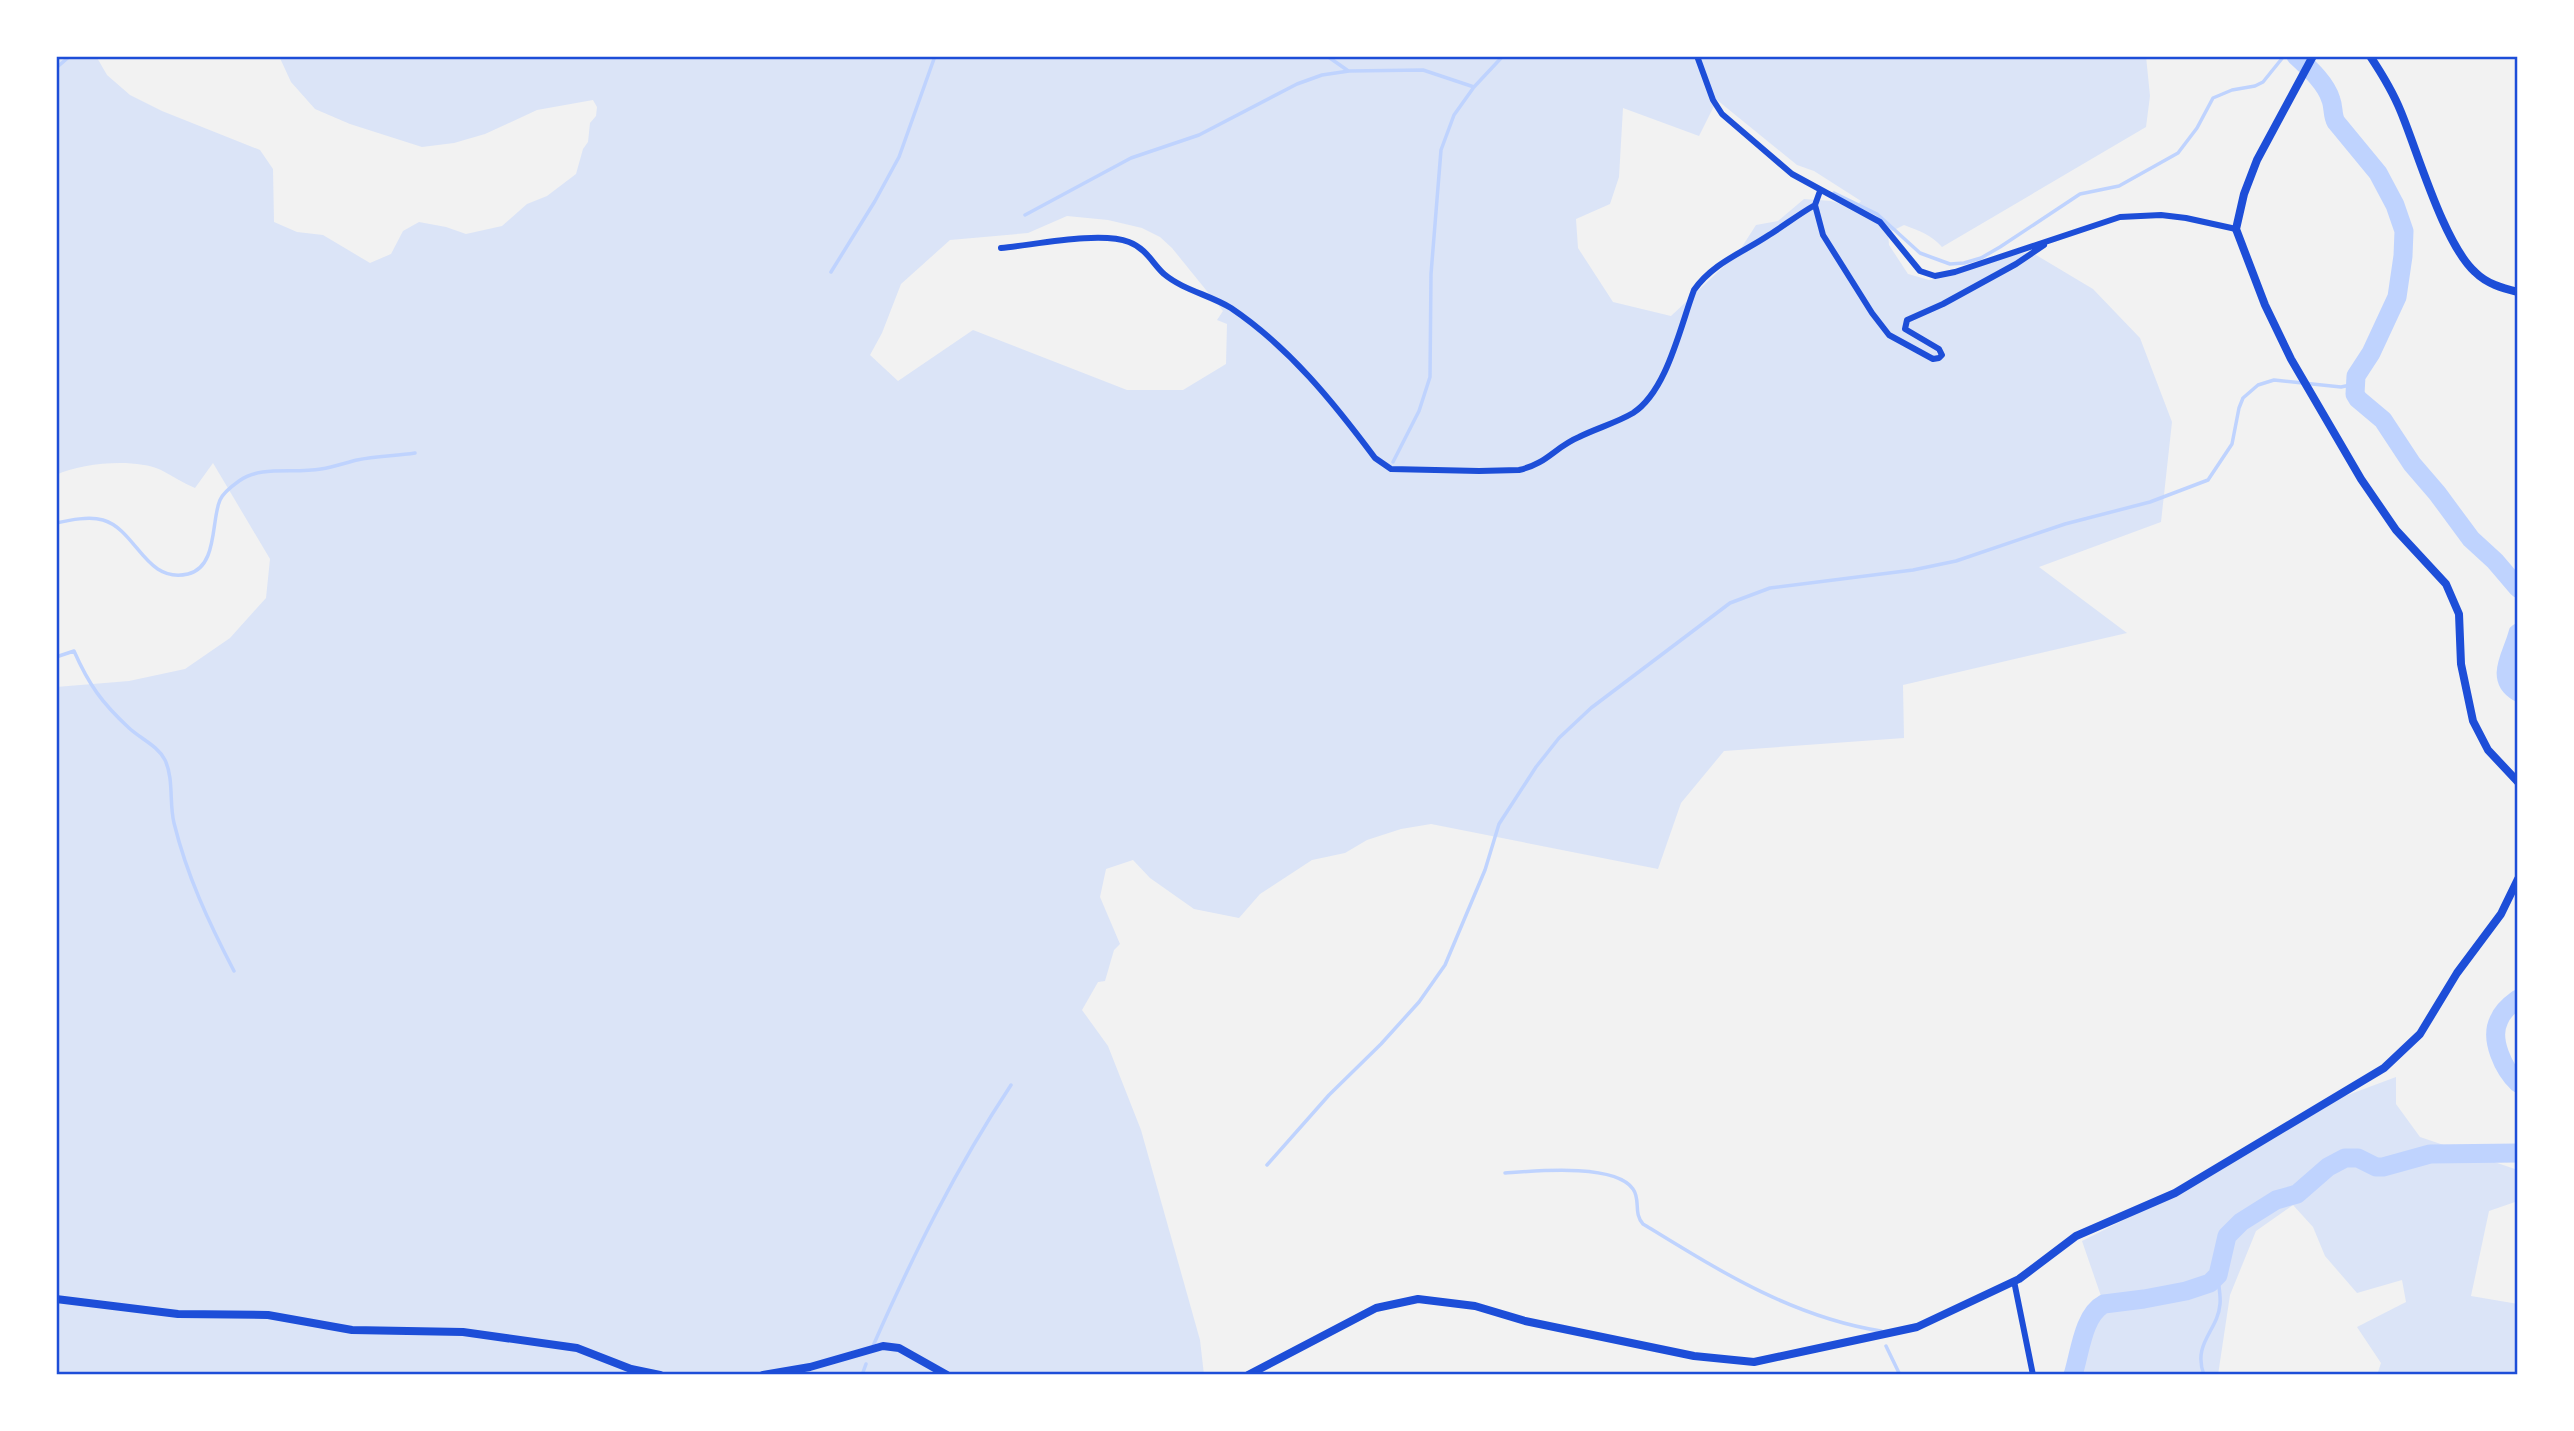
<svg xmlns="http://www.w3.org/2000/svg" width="2574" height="1431" font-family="Arial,sans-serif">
  <rect width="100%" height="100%" fill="#f2f2f2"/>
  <path fill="#dbe4f7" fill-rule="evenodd" d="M56,56H96L107,75L130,95L162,111L260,150L273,169L274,222L297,232L323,235L370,263L391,254L403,231L419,222L446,227L466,234L502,226L527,204L547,196L576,174L583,149L588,142L590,123L596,116L597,107L593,100L537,110L485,134L454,143L422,147L350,124L315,109L291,82L279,56H2146L2150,96L2146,127L1942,247C1930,234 1920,231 1904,225L1888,233L1889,245L1908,274L1929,280L1956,275L1969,265L1994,257L2031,252L2093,289L2140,338L2172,422L2161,522L2039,567L2127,633L1903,685L1904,738L1724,751L1681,803L1658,869L1431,824L1401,829L1367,840L1345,853L1312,860L1260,894L1239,918L1194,909L1150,878L1133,860L1106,869L1100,897L1120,944L1114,950L1105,981L1098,982L1082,1010L1108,1046L1141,1130L1200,1340L1204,1375H56V687L129,681L185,669L230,638L266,598L270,559L213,463L195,488C183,483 173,476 161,470C134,458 82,463 56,475ZM1717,100L1797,165L1814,171L1861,201L1855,208L1831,201L1804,199L1778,221L1756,225L1738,253L1671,316L1613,302L1578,248L1576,219L1610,204L1619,177L1623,108L1699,136ZM1067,216L1108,220L1142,228L1160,237L1172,248L1223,311L1217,320L1227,324L1226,364L1183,390H1127L973,330L898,381L870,355L882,333L901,284L950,240L1028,233Z
    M2396,1077V1104L2420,1137L2518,1170V1204L2515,1202L2489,1211L2471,1296L2518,1304V1375H2377L2381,1363L2357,1327L2406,1302L2402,1280L2357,1293L2325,1256L2313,1227L2293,1205L2256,1231L2230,1295L2218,1375H2071L2102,1299L2082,1241L2209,1177L2329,1102Z"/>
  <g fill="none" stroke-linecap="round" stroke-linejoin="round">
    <path stroke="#bfd3fe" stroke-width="3.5" d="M1327,56L1347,70
      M56,68L70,56
      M1834,193L1877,214L1920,253L1950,264L1964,263L1981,258L2000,247L2080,194L2119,186L2178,153L2197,128L2213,98L2232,90L2255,86L2263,82L2284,56
      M1025,215L1131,158L1199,135L1297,84L1322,75L1349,71L1423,70L1474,87
      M831,272L875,201L899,157L935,56
      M1393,462L1419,411L1430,377L1431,274L1441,150L1454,115L1474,87L1503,56
      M56,523C70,520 89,516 103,520C137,530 145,584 188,574C218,567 211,520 220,500C223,493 232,486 239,481C261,465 293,474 321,469C333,467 345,463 357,460C376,456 396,456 415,453
      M56,657L74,651C89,685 102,703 129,728C141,739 158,746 165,760C174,779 169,803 174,823C187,876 209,923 234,971
      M1267,1165L1329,1095L1381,1044L1419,1002L1445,965L1485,870L1499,824L1536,767L1559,738L1591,708L1730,603L1770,588L1913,570L1956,561L2065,524L2150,502L2208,480L2232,444L2239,408L2243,398L2258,385L2274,380L2341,387L2355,384
      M1505,1173C1534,1171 1615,1163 1633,1189C1641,1200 1633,1213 1643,1224C1718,1270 1792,1317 1881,1331
      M873,1346C913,1255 956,1168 1011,1085
      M1886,1346L1900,1375
      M862,1375L866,1364
      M2204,1375C2192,1343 2218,1331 2220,1304C2221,1295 2218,1284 2218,1275"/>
    <path stroke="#bfd3fe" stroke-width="19" d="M2296,56C2309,68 2326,83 2331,100C2334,108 2332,115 2336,122L2378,173L2395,205L2404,231L2403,256L2397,297L2371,353L2356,376L2355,394L2358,399L2383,420L2412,464L2437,493L2471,539L2495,561L2518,588
      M2518,633C2513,654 2494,678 2518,692
      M2518,999C2511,1004 2502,1012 2499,1020C2489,1039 2504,1070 2518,1083
      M2073,1375C2080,1353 2083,1315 2104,1304L2144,1299L2186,1291L2210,1283L2218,1275L2227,1236L2241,1222L2276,1200L2297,1194L2328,1167L2345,1158H2358L2376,1167H2383L2430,1154L2518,1153"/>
    <path stroke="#1d4ed8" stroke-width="6" d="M1697,56L1713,100L1722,114L1792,174L1880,222L1920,271L1935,276L1955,272L2120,217L2161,215L2186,218L2236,229
      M1820,191L1815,205L1823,235L1872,313L1889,335L1933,359L1939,358L1942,355L1939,349L1905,329L1907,320L1943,304L2016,264L2044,245
      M1001,248C1034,245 1100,231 1129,242C1147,249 1152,263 1164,274C1183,290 1210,295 1231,308C1289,347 1334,403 1375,458L1391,469L1479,471L1519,470C1547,464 1555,447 1579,437C1597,428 1616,423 1633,413C1667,391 1680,327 1694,290C1713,263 1742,253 1769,235C1785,225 1799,214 1815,205
      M2014,1281L2033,1375"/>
    <path stroke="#1d4ed8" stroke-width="8" d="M2313,56L2257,160L2244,194L2236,229L2265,305L2291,359L2361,479L2396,530L2446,584L2459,614L2461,664L2473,721L2488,750L2518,782
      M2370,56C2382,74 2393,92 2401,112C2418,153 2444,244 2475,272C2487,284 2502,288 2518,292
      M56,1299L178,1314L268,1315L352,1330L463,1332L577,1348L631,1369L660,1375
      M763,1375L810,1367L883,1346L899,1348L947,1375
      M1248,1375L1376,1308L1418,1299L1475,1306L1525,1321L1694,1356L1754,1362L1917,1327L2019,1279L2076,1236L2175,1193L2384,1068L2420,1034L2457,973L2501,914L2518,879"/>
  </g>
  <rect width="2574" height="1431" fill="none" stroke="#ffffff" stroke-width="116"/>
  <rect x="58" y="58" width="2458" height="1315" fill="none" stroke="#1d4ed8" stroke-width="2.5"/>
</svg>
